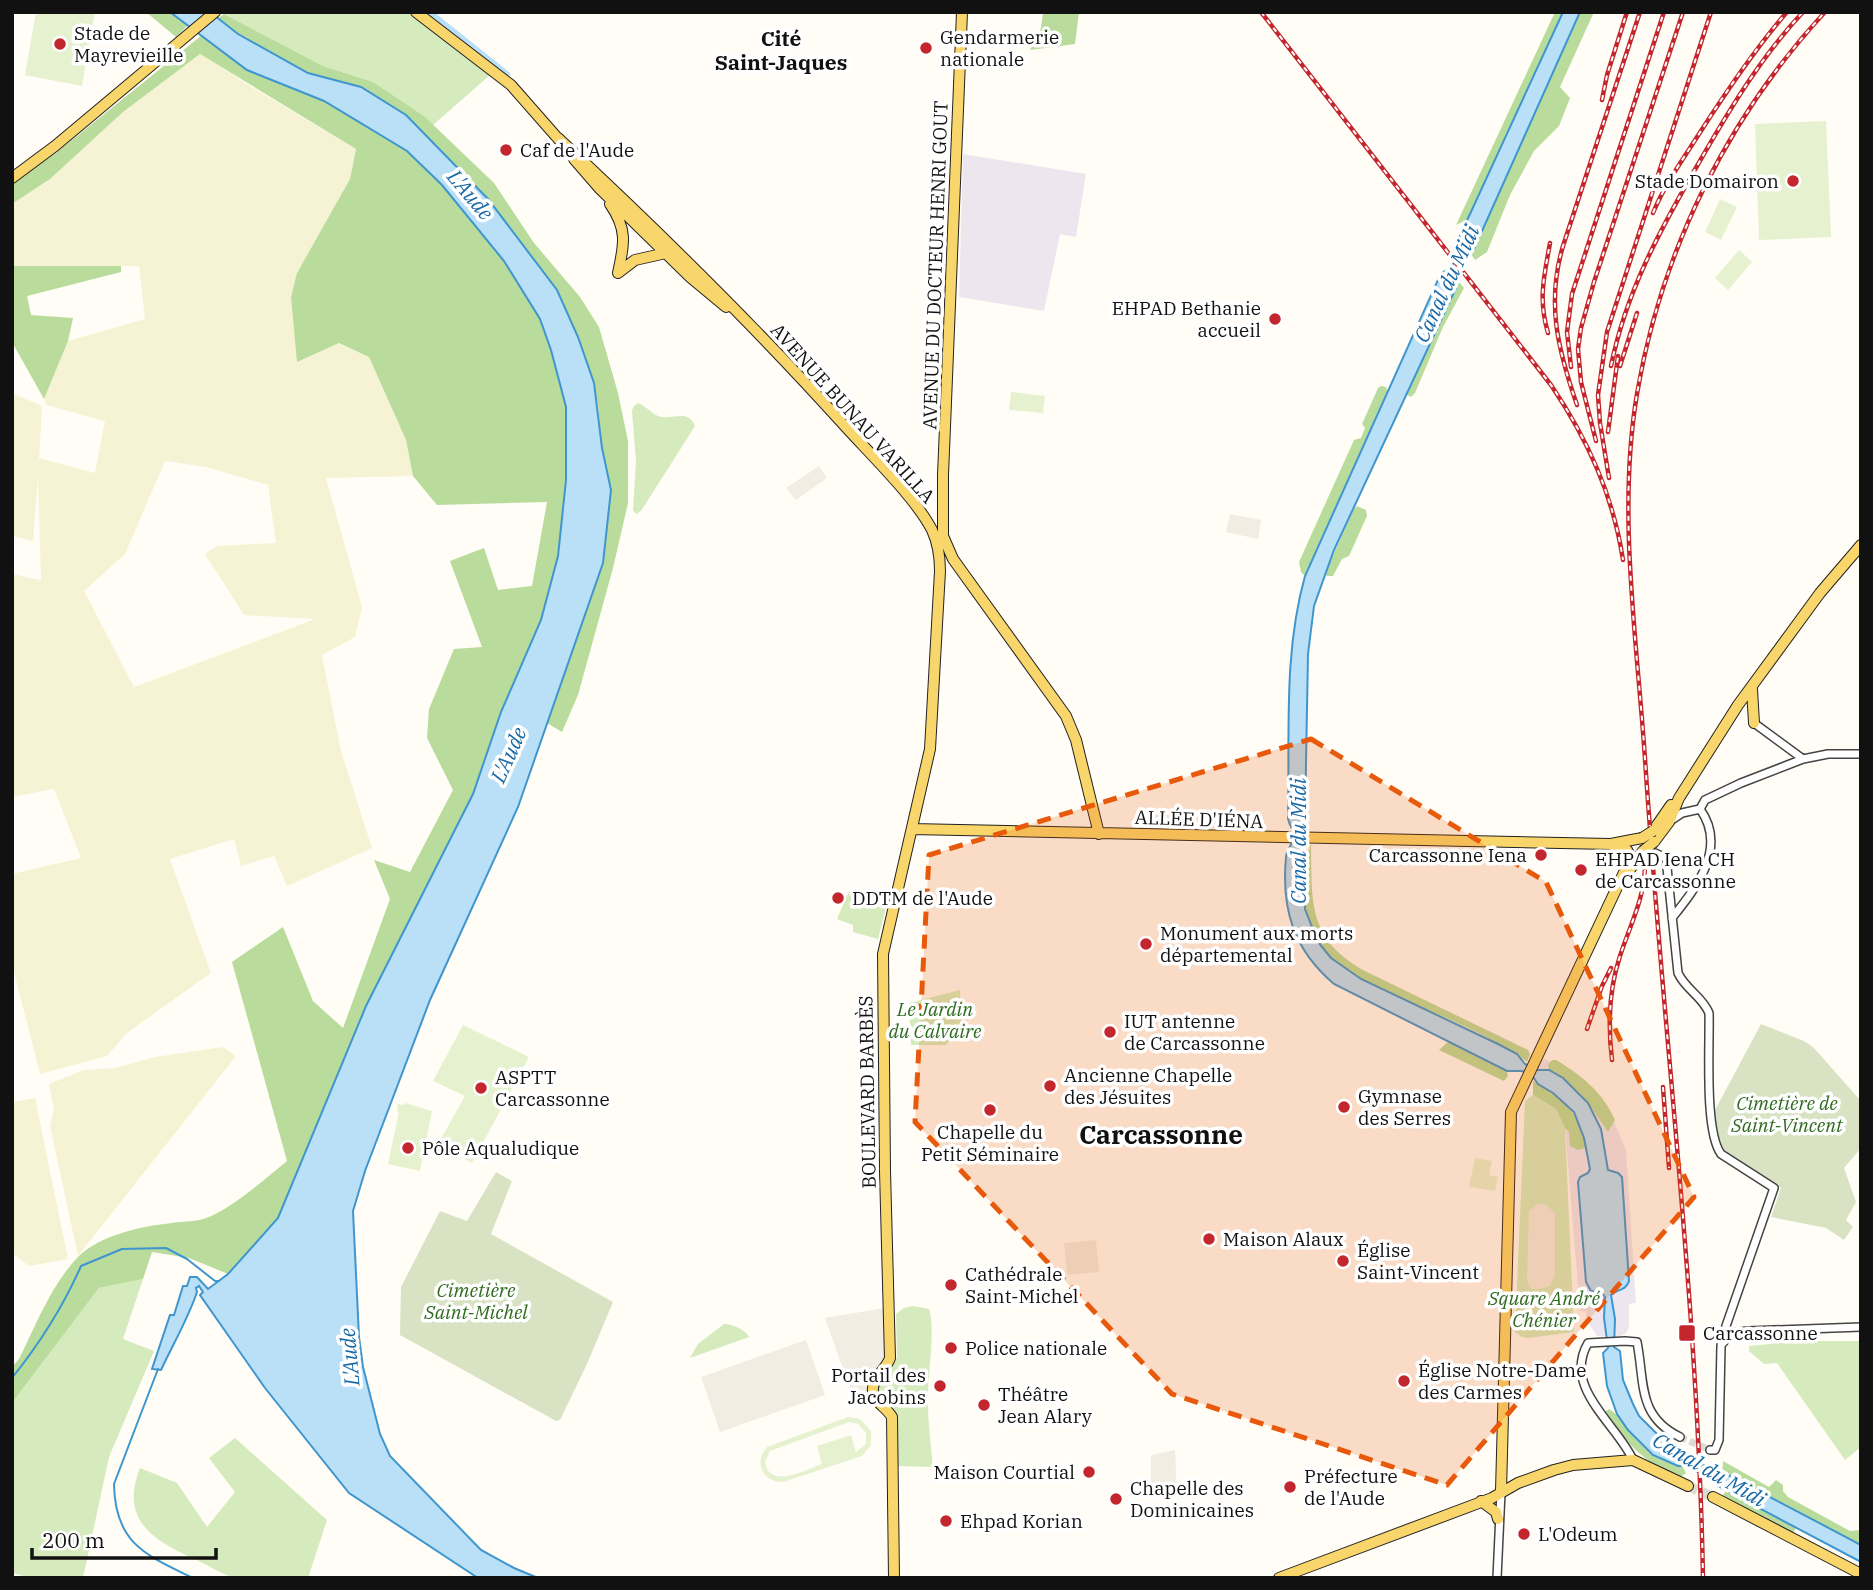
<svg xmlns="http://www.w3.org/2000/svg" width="1873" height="1590" font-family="'IBM Plex Serif',serif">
  <rect width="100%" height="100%" fill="#fffdf5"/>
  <path fill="#eee6ef" d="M963,154L1086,174L1076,237L1060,234L1044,311L959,297Z
    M1545,1059L1571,1073L1609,1110L1626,1150L1636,1303L1629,1304V1328L1625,1334L1617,1337L1597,1336L1587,1321L1586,1311H1580L1565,1128L1574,1112L1584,1138L1590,1169L1588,1173L1582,1175L1578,1182L1586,1282L1595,1293L1601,1292L1605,1295L1604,1318L1608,1335L1613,1331L1611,1295L1614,1292L1623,1290L1629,1281L1622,1177L1616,1172L1608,1170L1601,1129L1588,1103L1546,1070H1537L1541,1061Z"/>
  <path fill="#f6f3d4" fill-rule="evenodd" d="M200,54L255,89L356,149L350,179L297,273L298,361L339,343L369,357L406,440L413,476L326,478L362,607L355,637L322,655L341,751L372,848L287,886L274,856L241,866L234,839L170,859L211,973L127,1033L107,1056L40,1074L12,964V874L81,858L54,789L12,797V574L41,580L38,477L33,541L12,536V393L42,406L39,458L95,473L105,421L46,405L44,399L68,341L145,319L139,266H12V204L50,179L123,112ZM165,461L206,467L268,485L276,543L217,546L205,554L244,615L315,619L134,687L84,591L125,554Z
    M223,1047L236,1056L78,1256L50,1126L54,1110L49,1084L84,1070L115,1068L155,1057Z
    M35,1098L68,1259L29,1266L12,1253V1102Z"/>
  <path fill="#d5ebbd" d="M226,12H408L490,75L433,125L373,82L323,66L224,14Z
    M638,403C646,406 651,413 658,416C673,421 688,408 695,426L641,511L636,514L633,510L636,461L632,412L633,407Z
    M849,891L862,895L864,891L881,897L880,900L887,903L878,939L853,932V925L837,919Z
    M960,990L961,1039H950L946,1045H911L909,1003Z
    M1533,1095L1556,1109L1565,1128L1574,1332L1528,1338L1522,1337L1515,1332L1525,1101Z
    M143,1279L123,1339L154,1351L109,1457L83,1578H31L12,1573V1403L99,1288Z
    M913,1306L929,1309C936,1330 927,1376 928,1402C928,1423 931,1445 933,1467L897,1466L896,1418L877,1393V1383L892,1368L897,1357L896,1314L904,1308Z
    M724,1324C732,1324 746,1330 749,1337L690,1358L698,1344Z
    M1802,1341H1861V1447L1845,1460L1777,1363L1764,1364L1749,1351V1346Z
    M235,1438L327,1520L308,1578C285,1578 260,1580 237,1578C224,1576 209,1566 197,1560C154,1541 119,1521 140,1468L177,1483L207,1527L235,1492L209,1458Z"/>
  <path fill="#b9dc9c" d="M146,12H170L188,25L176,37Z
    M1043,12H1079L1075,44L1030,50L1041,28Z
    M1555,12H1563L1467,220L1456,225Z
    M1580,12H1594L1560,87L1570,98L1559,126L1534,151L1510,195L1487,252L1475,260L1471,254Z
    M224,14L323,66L373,82L425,117L494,183L534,243L580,297L599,327L618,393L628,441V503L613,568L578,695L562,732L547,723L603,563L611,490L602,448L598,404L578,337L557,290L524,246L361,87L308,73L238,34L218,18Z
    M202,35L247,70L324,101L407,151L442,185L504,261L540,319L551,350L566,407V480L558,556L541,620L501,712L473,795L366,1006L278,1218L228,1274L189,1258L152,1252L143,1279L99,1288L12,1403V1367L19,1359C36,1325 51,1285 78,1257C100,1235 142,1226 172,1223C183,1221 199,1222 209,1217C235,1206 265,1179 287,1161L232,962L283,927L313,1001L343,1028L390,899L374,860L410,872L453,790L427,738L429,709L454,649L482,647L450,561L484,548L498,590L532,586L547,502L437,505L413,476L406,440L369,357L339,343L297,362L291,297L297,273L350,179L356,149L200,54L123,112L50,179L12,204V182L56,153Z
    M12,266H121V272L27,296L31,315L73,318L68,341L44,399L12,342Z
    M1460,283L1464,288L1443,327L1415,393L1411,397L1406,394L1456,284Z
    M1381,386L1386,387L1388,392L1305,576L1301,572L1299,562L1354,440L1361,438L1365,428L1362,424L1378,388Z
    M1357,506L1366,510L1367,516L1349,556L1342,559L1333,576H1327L1325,573L1354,509Z
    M1311,843C1312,904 1307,941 1369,973L1528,1050L1530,1054L1527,1062C1490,1034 1430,1012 1387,992C1368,982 1347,974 1332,959C1301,928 1299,883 1311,843Z
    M1449,1041L1507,1071L1508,1076L1504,1081L1439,1050Z
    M1552,1060H1556C1581,1075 1603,1092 1615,1120L1608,1132L1588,1103L1563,1078L1549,1070L1548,1065Z
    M1533,1081C1564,1101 1579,1109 1586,1148L1578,1150L1570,1146L1569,1132L1565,1128L1556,1109L1533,1095Z
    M1609,1409C1619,1415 1621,1421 1627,1429C1640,1446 1661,1463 1682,1465L1686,1473L1678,1479C1643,1460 1631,1447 1606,1417L1605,1412Z
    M1723,1461L1769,1487L1776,1480L1783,1485V1491L1788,1497L1850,1531L1861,1530V1545L1722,1473Z
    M1726,1491L1796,1527L1794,1532L1789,1534L1756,1517L1750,1510L1720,1499Z"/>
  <path fill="#d9e3c4" d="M1761,1024L1804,1041L1813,1047L1861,1101V1148L1844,1168L1856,1202L1846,1220L1853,1227L1844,1240L1826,1228L1771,1217L1781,1188L1724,1152L1718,1144L1714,1112Z
    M496,1172L512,1181L491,1234L613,1302L587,1364L560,1420L556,1421L400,1335L401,1287L440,1211L467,1221Z"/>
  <path fill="#e6f2cf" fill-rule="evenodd" d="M36,12H95L82,86L25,75Z
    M1826,121L1831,237L1759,240L1755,124Z
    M1720,199L1737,207L1721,240L1705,232Z
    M1739,250L1752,262L1728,290L1715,278Z
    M1011,392L1045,396L1043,413L1009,410Z
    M463,1025L529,1057L472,1163L438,1144L465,1096L433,1081Z
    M405,1103L432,1111L420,1171L388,1164L399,1112L397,1111L398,1104L404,1105Z
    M1475,1158L1492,1161L1489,1175L1498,1177L1495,1191L1469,1187Z
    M848,1417L860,1419L871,1431V1445L862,1456L783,1482C763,1482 753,1463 767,1447ZM849,1422L858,1424L866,1433V1444L856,1452L851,1435L817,1446L822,1464C805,1470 770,1490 765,1462L770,1451Z"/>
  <path fill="#f1ede2" d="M819,466L827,478L796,500L786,488Z
    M1230,514L1261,520L1258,539L1226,532Z
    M1538,1204H1545L1555,1213V1274L1550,1286L1540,1289H1531L1527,1281L1529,1211Z
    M1096,1240L1099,1272L1067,1275L1064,1243Z
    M885,1308L886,1361L873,1378L863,1399L854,1400L825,1318Z
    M806,1340L825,1395L720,1432L701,1377Z
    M1175,1450L1177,1495L1151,1494V1455Z"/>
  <path fill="#b9e0f7" stroke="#3f96cf" stroke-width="2" d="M170,12H210L238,34L308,73L361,87L406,115L488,199L557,290L578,337L594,383L602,448L611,490L603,563L518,807L430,1000L365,1171L353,1211L359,1337L363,1367L380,1434L390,1456L481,1550L514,1568L538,1578H478L349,1493L265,1388L200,1295L203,1292L199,1286L196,1288L197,1292C188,1319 173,1344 161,1370L152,1369L170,1315H174L183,1286H187L190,1277H197L208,1289L228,1274L278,1218L366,1006L473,794L501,712L541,620L558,556L566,480V407L551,350L540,319L504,261L442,185L407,151L324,101L247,70Z
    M1563,12H1580L1474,249C1462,268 1456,262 1456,288L1334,550L1314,606L1308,654L1305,819L1300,832V845L1305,857V909L1318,942L1331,958L1361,979L1498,1044L1517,1054L1525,1064L1537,1070H1549L1563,1078L1588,1103L1601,1129L1608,1170L1618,1173L1622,1177L1629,1281C1626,1291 1617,1289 1611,1295L1615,1319L1614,1347L1620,1351L1623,1380L1633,1404L1639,1416L1659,1436L1676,1446L1687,1458L1730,1476L1861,1545V1562L1723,1489L1688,1466H1678L1653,1455L1628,1430L1617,1414L1607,1386L1603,1353L1608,1348L1604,1318L1605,1297L1601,1293L1591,1291L1586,1282L1578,1182L1580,1177L1588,1173L1590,1169L1584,1138L1574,1112L1553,1093L1538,1084L1533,1077L1522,1071H1507L1334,984C1294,950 1281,910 1286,857C1287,848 1295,843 1293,832C1292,827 1288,823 1288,817C1290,737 1283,654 1305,576L1441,273C1458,267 1456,255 1458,240Z"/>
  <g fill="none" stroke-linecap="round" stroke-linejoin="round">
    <path stroke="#3f96cf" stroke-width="2" d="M158,1369L114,1484C115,1544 146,1555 193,1578
      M12,1378C40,1343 63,1307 81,1266L122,1249L166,1248L187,1259L215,1281H219"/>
    <path stroke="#b9e0f7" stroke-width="6" d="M433,15L507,74"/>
    <path stroke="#dbdad3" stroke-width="7" stroke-dasharray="7 3.5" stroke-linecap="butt" d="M1680,1437L1710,1450"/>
    <path stroke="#dbdad3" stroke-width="10" stroke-dasharray="10 5" stroke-linecap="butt" d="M1688,1486L1713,1497"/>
    <defs>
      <path id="minor" d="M1754,723L1803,759
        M1700,809L1705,800L1741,783L1803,759L1828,754H1861
        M1670,821L1682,813L1700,809
        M1655,853L1666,858L1678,973C1686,990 1702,996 1709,1013C1710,1044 1704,1131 1721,1154L1774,1188L1726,1326L1721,1346L1719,1440L1715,1450H1710
        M1672,918C1696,888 1728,848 1700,809
        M1723,1343L1731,1333L1748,1331L1861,1327
        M1633,1460C1617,1424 1562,1388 1588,1343L1625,1341L1637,1342C1645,1383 1637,1416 1680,1437
        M1497,1578L1501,1492"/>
      <path id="major" d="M416,12L511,85L561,142
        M962,12L943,475V536L953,559L1066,716L1076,740L1099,834
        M558,138C657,230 753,324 843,424C869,453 915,497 932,530C938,543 940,557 940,571L930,749L883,954L885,1171L890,1358C886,1371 865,1383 876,1399C881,1406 888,1410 892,1417L894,1578
        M574,159L600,189L691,278L726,307
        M12,178L55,146L215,12
        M610,204C628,230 624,245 618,273
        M618,273L635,260L666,253
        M1752,689L1754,723
        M912,829L1611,844L1642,838
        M1653,831L1671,805
        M1654,842L1669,822L1679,798L1738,705L1820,593L1861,545
        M1628,872L1643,851
        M1501,1491L1511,1112L1628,864L1630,856L1627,850L1612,845
        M1713,1497L1861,1574
        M1481,1501L1496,1512L1498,1519
        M1279,1578L1492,1498L1518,1483L1554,1470L1573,1465L1633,1460L1688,1486"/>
    </defs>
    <use href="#minor" stroke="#444" stroke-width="10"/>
    <use href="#major" stroke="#222" stroke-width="12"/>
    <use href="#minor" stroke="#fff" stroke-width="7"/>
    <use href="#major" stroke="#f9d66b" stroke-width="10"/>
    <defs>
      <path id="rail" d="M1261,12L1551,385C1588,440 1613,495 1623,560
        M1602,100L1607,75L1627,12
        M1653,213C1665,184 1683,159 1699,134C1726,92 1754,50 1787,12
        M1548,333C1538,299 1544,277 1550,243
        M1611,366C1626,292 1660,230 1697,166C1728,112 1760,58 1803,12
        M1620,366L1637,313
        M1571,367L1567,332L1572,294L1664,12
        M1577,405C1558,350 1546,303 1563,246L1640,12
        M1608,432L1618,356
        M1596,441L1581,382L1578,349L1581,328L1594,282L1683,12
        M1609,478L1600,423L1598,395L1607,332L1711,12
        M1587,1029L1602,986L1611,968
        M1612,1060C1608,1027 1609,989 1620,956C1630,925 1644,900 1645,867
        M1663,1087L1669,1168
        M1703,1578C1698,1304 1663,1032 1645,759C1637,639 1617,512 1637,394C1661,252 1727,118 1825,12"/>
    </defs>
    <use href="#rail" stroke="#c4262e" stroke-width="4.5"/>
    <use href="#rail" stroke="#fff" stroke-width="2" stroke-dasharray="5" stroke-linecap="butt"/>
    <defs>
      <path id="major-bridge" d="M1642,838L1653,831
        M1643,851L1654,842"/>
    </defs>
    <use href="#major-bridge" stroke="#222" stroke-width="12" stroke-linecap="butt"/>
    <use href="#major-bridge" stroke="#f9d66b" stroke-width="10"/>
  </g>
  <path fill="#e8590c" fill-opacity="0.2" stroke="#e8590c" stroke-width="5" stroke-dasharray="14 9" stroke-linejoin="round" d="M1311,739L1546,882L1694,1197L1447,1485L1172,1394L915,1122L929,855Z"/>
  <g fill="#c4262e" stroke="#fff" stroke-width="2.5">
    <circle cx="60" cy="44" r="7"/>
    <circle cx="926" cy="48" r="7"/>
    <circle cx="506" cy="150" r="7"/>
    <circle cx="1793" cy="181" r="7"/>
    <circle cx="1275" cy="319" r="7"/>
    <circle cx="1541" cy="855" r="7"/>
    <circle cx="1581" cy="870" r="7"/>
    <circle cx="838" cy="898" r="7"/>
    <circle cx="1146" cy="944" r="7"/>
    <circle cx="1110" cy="1032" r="7"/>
    <circle cx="1050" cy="1086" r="7"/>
    <circle cx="481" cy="1088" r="7"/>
    <circle cx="1344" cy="1107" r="7"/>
    <circle cx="990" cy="1110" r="7"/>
    <circle cx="408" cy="1148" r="7"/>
    <circle cx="1209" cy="1239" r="7"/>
    <circle cx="1343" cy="1261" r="7"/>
    <circle cx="951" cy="1285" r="7"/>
    <rect x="1678" y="1324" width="18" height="18" rx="3.5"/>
    <circle cx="951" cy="1348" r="7"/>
    <circle cx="1404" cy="1381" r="7"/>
    <circle cx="940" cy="1386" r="7"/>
    <circle cx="984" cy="1405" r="7"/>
    <circle cx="1089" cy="1472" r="7"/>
    <circle cx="1290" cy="1487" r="7"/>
    <circle cx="1116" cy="1499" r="7"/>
    <circle cx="946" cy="1521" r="7"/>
    <circle cx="1524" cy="1534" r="7"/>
  </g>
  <g text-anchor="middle" stroke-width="7" stroke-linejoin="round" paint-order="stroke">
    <g font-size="19" fill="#111" stroke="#fff" text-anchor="start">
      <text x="74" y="40">Stade de<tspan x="74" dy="22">Mayrevieille</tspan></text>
      <text x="940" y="44">Gendarmerie<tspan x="940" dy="22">nationale</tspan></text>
      <text x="520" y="157">Caf de l'Aude</text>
      <text x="1779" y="188" text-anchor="end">Stade Domairon</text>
      <text x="1261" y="315" text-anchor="end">EHPAD Bethanie<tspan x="1261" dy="22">accueil</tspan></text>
      <text x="1527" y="862" text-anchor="end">Carcassonne Iena</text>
      <text x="1595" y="866">EHPAD Iena CH<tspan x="1595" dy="22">de Carcassonne</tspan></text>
      <text x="852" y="905">DDTM de l'Aude</text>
      <text x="1160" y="940">Monument aux morts<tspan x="1160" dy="22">départemental</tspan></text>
      <text x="1124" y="1028">IUT antenne<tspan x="1124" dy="22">de Carcassonne</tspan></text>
      <text x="1064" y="1082">Ancienne Chapelle<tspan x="1064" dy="22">des Jésuites</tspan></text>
      <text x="495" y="1084">ASPTT<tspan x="495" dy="22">Carcassonne</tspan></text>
      <text x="1358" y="1103">Gymnase<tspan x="1358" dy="22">des Serres</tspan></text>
      <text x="990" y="1139" text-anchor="middle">Chapelle du<tspan x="990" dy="22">Petit Séminaire</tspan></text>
      <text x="422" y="1155">Pôle Aqualudique</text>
      <text x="1223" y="1246">Maison Alaux</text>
      <text x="1357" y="1257">Église<tspan x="1357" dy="22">Saint-Vincent</tspan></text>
      <text x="965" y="1281">Cathédrale<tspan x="965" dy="22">Saint-Michel</tspan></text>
      <text x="1703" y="1340">Carcassonne</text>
      <text x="965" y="1355">Police nationale</text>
      <text x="1418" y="1377">Église Notre-Dame<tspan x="1418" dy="22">des Carmes</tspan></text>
      <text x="926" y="1382" text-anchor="end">Portail des<tspan x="926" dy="22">Jacobins</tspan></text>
      <text x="998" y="1401">Théâtre<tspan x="998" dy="22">Jean Alary</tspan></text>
      <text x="1075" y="1479" text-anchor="end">Maison Courtial</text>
      <text x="1304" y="1483">Préfecture<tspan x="1304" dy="22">de l'Aude</tspan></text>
      <text x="1130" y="1495">Chapelle des<tspan x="1130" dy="22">Dominicaines</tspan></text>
      <text x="960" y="1528">Ehpad Korian</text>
      <text x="1538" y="1541">L'Odeum</text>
    </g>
    <g font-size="19" fill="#111" stroke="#fff">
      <text transform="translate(935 265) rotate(-88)" y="7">AVENUE DU DOCTEUR HENRI GOUT</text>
      <text transform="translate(853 413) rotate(48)" y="7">AVENUE BUNAU VARILLA</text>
      <text transform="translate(1199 819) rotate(2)" y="7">ALLÉE D'IÉNA</text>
      <text transform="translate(867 1092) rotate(-91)" y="7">BOULEVARD BARBÈS</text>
    </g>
    <g font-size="19" font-style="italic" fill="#2f6b1f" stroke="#fff">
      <text x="935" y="1016">Le Jardin<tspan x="935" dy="22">du Calvaire</tspan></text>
      <text x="1787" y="1110">Cimetière de<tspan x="1787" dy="22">Saint-Vincent</tspan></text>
      <text x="476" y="1297">Cimetière<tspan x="476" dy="22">Saint-Michel</tspan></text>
      <text x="1544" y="1305">Square André<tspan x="1544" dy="22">Chénier</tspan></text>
    </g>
    <g font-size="21" font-weight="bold" fill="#111" stroke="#fff">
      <text x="781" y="46">Cité<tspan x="781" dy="24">Saint-Jaques</tspan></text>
    </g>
    <g font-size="21" font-style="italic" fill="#1768a6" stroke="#fff">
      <text transform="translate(470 195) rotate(50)" y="7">L'Aude</text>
      <text transform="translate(1447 284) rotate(-65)" y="7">Canal du Midi</text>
      <text transform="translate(509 755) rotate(-66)" y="7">L'Aude</text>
      <text transform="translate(1299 841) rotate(-90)" y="7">Canal du Midi</text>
      <text transform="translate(350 1357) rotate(-95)" y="7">L'Aude</text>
      <text transform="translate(1709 1470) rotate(30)" y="7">Canal du Midi</text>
    </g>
    <g font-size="26" font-weight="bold" fill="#111" stroke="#fff">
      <text x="1161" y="1144">Carcassonne</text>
    </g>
  </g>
  <rect width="1873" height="1590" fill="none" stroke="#111111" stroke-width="28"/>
  <path d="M32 1548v10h184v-10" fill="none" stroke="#111111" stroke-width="3.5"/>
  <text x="42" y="1548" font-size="21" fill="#111111" stroke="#ffffff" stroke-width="5" paint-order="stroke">200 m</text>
</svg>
